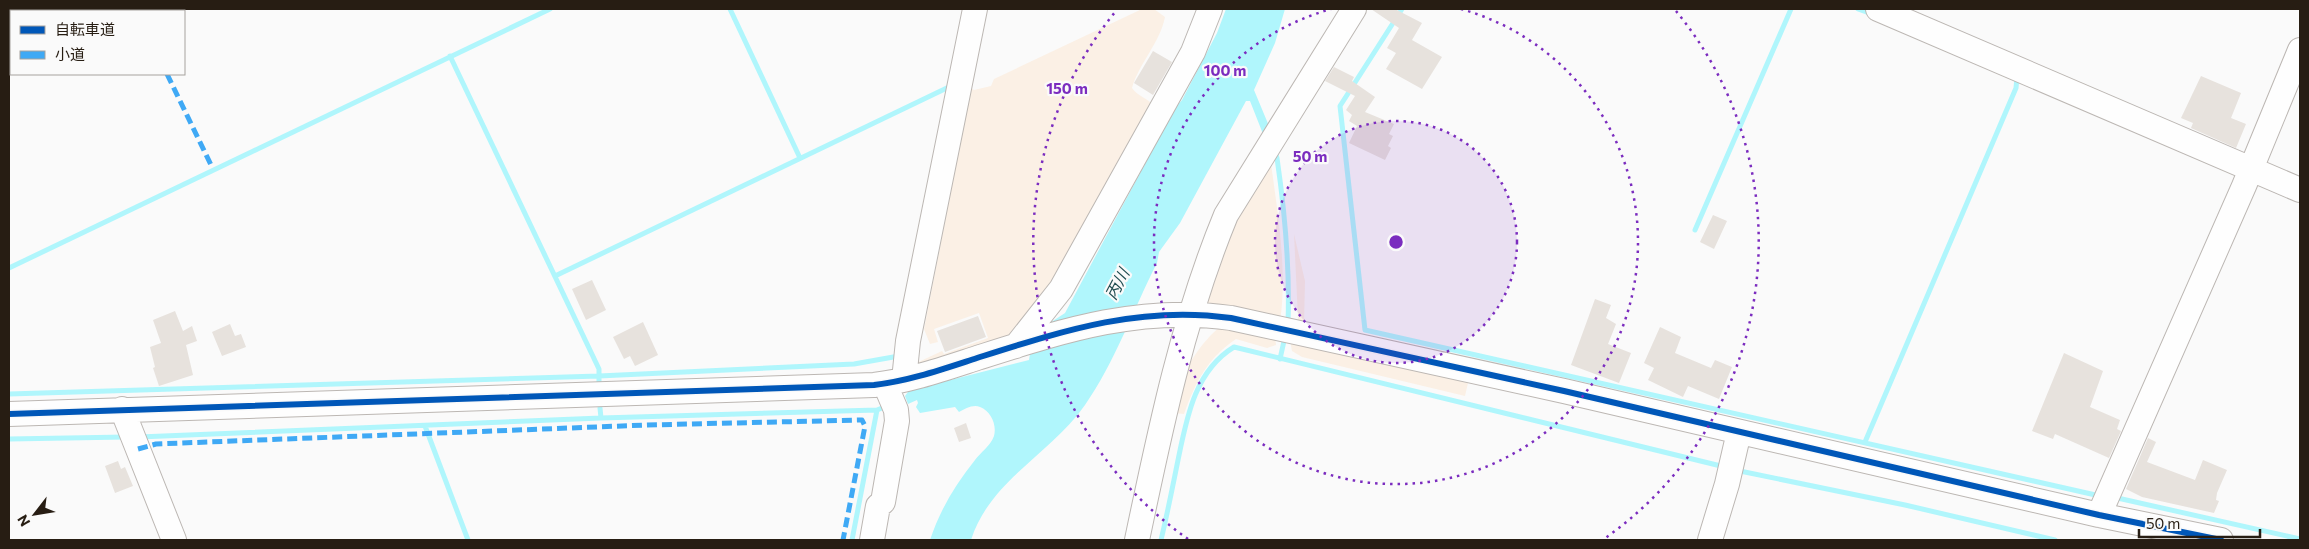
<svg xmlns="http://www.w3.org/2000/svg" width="2309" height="549" font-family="Commissioner,'Noto Sans JP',sans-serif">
  <rect width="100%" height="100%" fill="#fafafa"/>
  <path fill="#fbf0e5" d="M1142,9H1154L1165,17C1160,43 1139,63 1132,88C1138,97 1149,98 1153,106L1059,281L1024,325L1001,340L913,370L912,365L942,351L944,354L988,338L979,313L934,329L938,342L930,344L924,329L971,88L974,90L991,86L994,79Z
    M1270,156C1277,210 1288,268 1280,322L1213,308L1206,303L1233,217Z
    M1294,234L1305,281L1304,326H1293L1298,319Z
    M1220,327L1275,336L1276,345L1267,348L1236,339C1207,359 1196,381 1184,414L1173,413C1174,405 1174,396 1177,389C1185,368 1202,341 1220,327Z
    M1290,340L1468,383L1465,396L1302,357L1292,351Z"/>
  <path fill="#b0f6fc" d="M1226,9H1285L1275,43L1254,90L1269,126L1263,134L1250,101H1246L1180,223L1159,252L1157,263C1133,310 1115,362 1085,405C1050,455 990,480 971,540H930C940,510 955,485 975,460C981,452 991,445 994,436C997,425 991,411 980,407C973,404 965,409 959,412L955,407L920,413L916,407L918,403L917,400L908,404L905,396L908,392L923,387L1029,360L1033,334L1065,313L1175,108L1182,100L1217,33Z"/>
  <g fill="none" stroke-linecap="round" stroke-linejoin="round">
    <path stroke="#b0f6fc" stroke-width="5" d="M730,9L800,158
      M1402,9L1340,106L1365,330L2100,496
      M1858,9L1872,14
      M35,11L41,9
      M9,24L11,23
      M450,56L599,369V385
      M1274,150L1277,158C1285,213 1290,267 1288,323
      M1695,230L1791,9
      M9,268L550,9
      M555,276L951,86
      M1280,359L1284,341
      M9,394L599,376L854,364L899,356
      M600,408L601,418
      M425,426L468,540
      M139,437L601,418L877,410L887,406
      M9,439L126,437
      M1865,442L2016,88L2017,77
      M1735,470L1905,505L2055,540
      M2113,497L2300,539
      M852,540L877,410
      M1161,540C1167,515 1172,490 1177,465C1186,422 1193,372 1234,347L1725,467"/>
  </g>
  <path fill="#e7e2dd" d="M1371,9H1395L1422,23L1412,40L1442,57L1422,89L1386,69L1396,53L1387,48L1399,28Z
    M1153,51L1172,62L1153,95L1134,83Z
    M1334,67L1354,77L1352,81L1375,97L1365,112L1394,124L1389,134L1393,136L1388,146L1391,148L1385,160L1349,143L1357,126L1349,121L1352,115L1346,110L1355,96L1325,81Z
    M2201,76L2241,93L2231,118L2246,124L2236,148L2191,128L2193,123L2181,118Z
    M1713,215L1727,221L1714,249L1700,242Z
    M592,280L606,310L586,320L572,289Z
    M1595,299L1611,305L1606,318L1616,324L1608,344L1631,353L1619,383L1571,365Z
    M175,311L183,331L192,326L197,341L186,345L193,375L159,386L153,368L155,367L150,347L161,343L153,320Z
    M978,316L986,337L945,352L937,331Z
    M643,322L658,355L635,366L630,356L624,359L613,337Z
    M230,324L235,336L241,334L246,347L222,356L212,332Z
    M1660,327L1681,337L1675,353L1711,368L1715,360L1732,367L1719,399L1688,386L1683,397L1648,380L1654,368L1644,363Z
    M2064,353L2103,371L2090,407L2120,420L2117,429L2121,431L2109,458L2055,434L2053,439L2032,431Z
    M966,423L971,438L959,442L954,428Z
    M2148,438L2156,442L2147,462L2195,480L2203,460L2227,470L2217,493L2216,500L2219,501L2214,513L2142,497L2126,489Z
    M118,461L121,469L125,467L133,486L115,493L105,466Z"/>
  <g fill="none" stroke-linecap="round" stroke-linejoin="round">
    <defs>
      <path id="minor" d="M1878,9L2300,190
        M16,11L21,9
        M1016,346L1061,289L1193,52L1210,9
        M904,380L908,341L975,9
        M122,409L174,540
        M9,414L874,385C909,381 943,369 977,358C1062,331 1140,305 1231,318L1564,391L2099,515L2221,540
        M2099,515L2244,186L2300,50
        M872,540L878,506L883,502L897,421L896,410L885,384
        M1137,540C1160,430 1183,319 1226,215L1354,9
        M1710,540L1727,484L1739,432"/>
    </defs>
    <use href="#minor" stroke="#bcb7b3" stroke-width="26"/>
    <use href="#minor" stroke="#fefefe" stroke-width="24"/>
    <path stroke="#3fa9f5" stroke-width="5" stroke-dasharray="10 5" stroke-linecap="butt" d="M136,9L137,11
      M167,74L212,167
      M138,449L156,444L647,425L862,420L865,426L843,540"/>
    <defs>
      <path id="cycleway" d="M9,414L874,385C909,381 943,369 977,358C1062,331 1140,305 1231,318L1564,391L2099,515L2221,540"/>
    </defs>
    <use href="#cycleway" stroke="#fafafa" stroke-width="9"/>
    <use href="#cycleway" stroke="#0057b8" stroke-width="6"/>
  </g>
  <circle cx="1396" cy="242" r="121" fill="#7b2cbf" fill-opacity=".12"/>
  <g fill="none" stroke="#7b2cbf" stroke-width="2.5" stroke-dasharray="2.5 5">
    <circle cx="1396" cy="242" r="121"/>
    <path d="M1461 9A242 242 0 1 1 1331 9"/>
    <path d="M1188 539A363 363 0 0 1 1116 11M1676 11A363 363 0 0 1 1604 539"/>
  </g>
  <g text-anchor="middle" stroke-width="4.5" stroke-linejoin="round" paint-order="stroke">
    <g font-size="16" font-style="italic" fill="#214e52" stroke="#fafafa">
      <text transform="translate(1117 284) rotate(-62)" y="6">丙川</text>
    </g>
  </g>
  <circle cx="1396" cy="242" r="8" fill="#7b2cbf" stroke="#fafafa" stroke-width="2.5"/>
  <g font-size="15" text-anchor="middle" font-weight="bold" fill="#7b2cbf" stroke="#fafafa" stroke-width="4.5" stroke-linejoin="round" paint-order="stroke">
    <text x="1225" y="76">100 m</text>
    <text x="1067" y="94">150 m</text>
    <text x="1310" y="162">50 m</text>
  </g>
  <rect width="2309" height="549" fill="none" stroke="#271d13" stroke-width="20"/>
  <rect x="10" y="10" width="175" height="65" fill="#fafafa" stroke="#a6a29e"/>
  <rect x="20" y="26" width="25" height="8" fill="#0057b8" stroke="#a6a29e"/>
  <text x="55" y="35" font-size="15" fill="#271d13">自転車道</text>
  <rect x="20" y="51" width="25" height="8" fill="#3fa9f5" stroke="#a6a29e"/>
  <text x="55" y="60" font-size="15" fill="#271d13">小道</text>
  <g transform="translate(35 514) rotate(239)" stroke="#fafafa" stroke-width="4" paint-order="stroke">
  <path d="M0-4L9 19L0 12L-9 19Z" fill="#271d13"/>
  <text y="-8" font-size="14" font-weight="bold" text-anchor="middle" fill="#271d13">N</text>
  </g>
  <path d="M2139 529v8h121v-8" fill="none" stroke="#271d13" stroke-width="2.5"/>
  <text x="2146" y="529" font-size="15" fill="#271d13" stroke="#fafafa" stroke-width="4" paint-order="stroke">50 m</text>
</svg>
